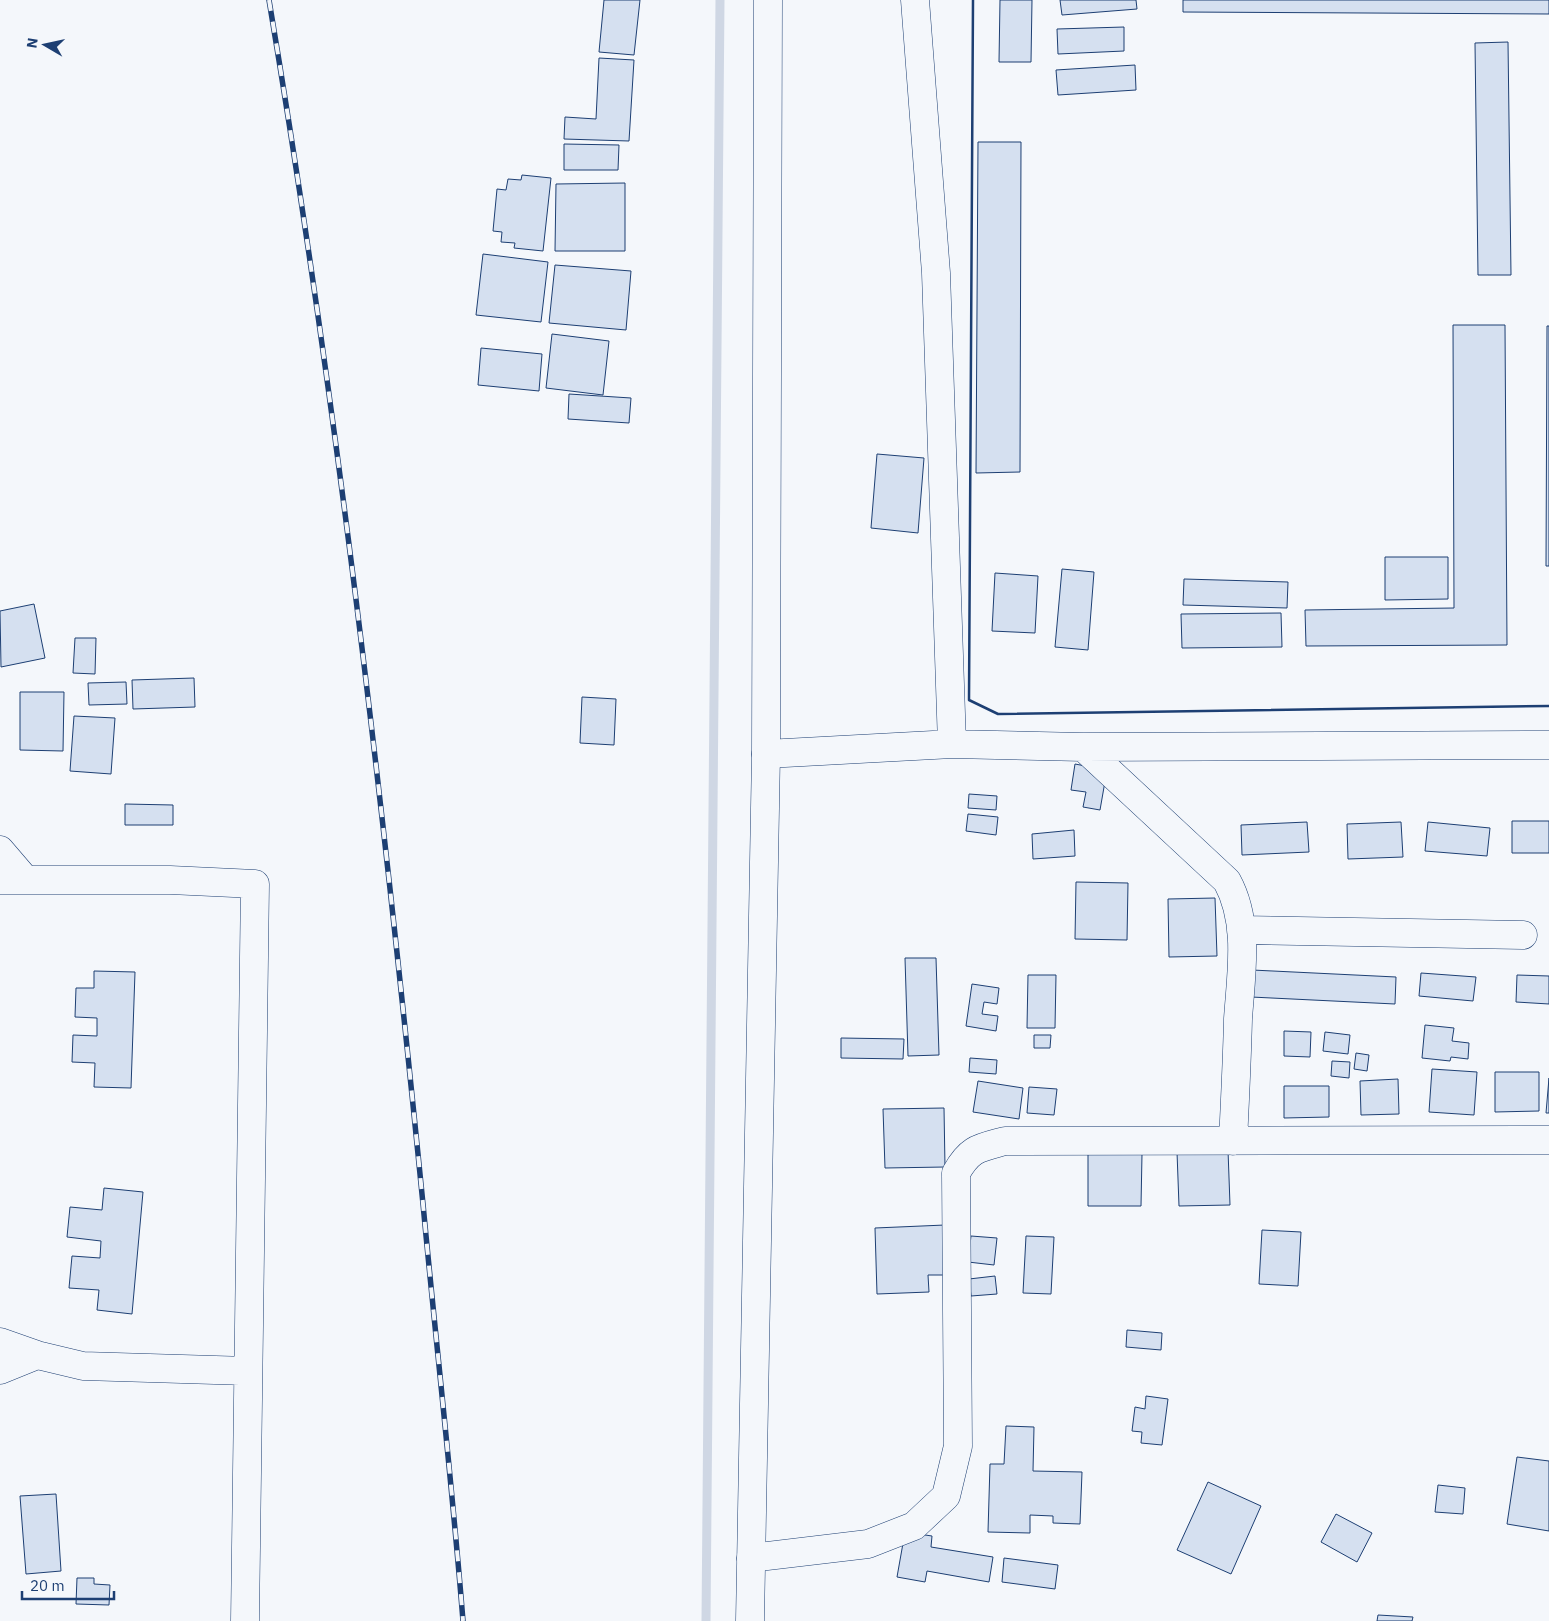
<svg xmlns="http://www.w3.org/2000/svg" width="1549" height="1621" font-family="'IBM Plex Sans',sans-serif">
  <rect width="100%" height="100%" fill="#f4f7fb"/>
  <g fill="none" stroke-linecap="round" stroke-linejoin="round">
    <path stroke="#cfd7e4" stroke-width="9" d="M706,1621L720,0"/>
  </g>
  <path fill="#d5e0f0" stroke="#1d3f73" d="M604,0H640L634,55L599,52Z
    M1000,0H1032L1031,62H999Z
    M1060,0H1136L1137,9L1062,15Z
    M1183,0H1549V14L1183,12Z
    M1124,27V51L1058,54L1057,29Z
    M1508,42L1511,275H1478L1475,43Z
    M599,58L634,60L629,141L564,139L565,117L596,119Z
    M1135,65L1136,90L1058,95L1056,70Z
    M978,142H1021L1020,472L976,473Z
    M564,144L619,145L618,170H564Z
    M522,175L551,178L543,251L514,248L515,243L501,242L502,232L493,231L497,189L506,190L508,179L521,180Z
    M625,183V251H555L556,184Z
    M483,254L548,262L541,322L476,315Z
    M555,265L631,271L626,330L549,323Z
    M1453,325H1505L1507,645L1306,646L1305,610L1454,608Z
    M1547,326H1549V566H1546Z
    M552,334L609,341L603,395L546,388Z
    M481,348L542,354L539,391L478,385Z
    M569,394L631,398L629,423L568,419Z
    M877,454L924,458L918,533L871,528Z
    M1385,557H1448V599L1385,600Z
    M1062,569L1094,572L1088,650L1055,647Z
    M995,573L1038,576L1035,633L992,631Z
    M1184,579L1288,582L1287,608L1183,605Z
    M34,604L45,658L1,667L0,611Z
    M1281,613L1282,647L1182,648L1181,614Z
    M75,638H96L95,674L73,673Z
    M194,678L195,707L133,709L132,680Z
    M126,682L127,704L89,705L88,683Z
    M20,692H64L63,751L20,750Z
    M582,697L616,699L614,745L580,743Z
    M74,716L115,718L111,774L70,771Z
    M1075,764L1107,770L1100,810L1083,807L1086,792L1071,790Z
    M969,794L997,796L996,810L968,808Z
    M125,804L173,805V825H125Z
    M968,814L998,817L996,835L966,831Z
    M1512,821H1549V853H1512Z
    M1307,822L1309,852L1242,855L1241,825Z
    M1401,822L1403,857L1348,859L1347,824Z
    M1428,822L1490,828L1487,856L1425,851Z
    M1074,830L1075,856L1033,859L1032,834Z
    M1076,882L1128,883L1127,940L1075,939Z
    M1215,898L1217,956L1169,957L1168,899Z
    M905,958H936L939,1055L908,1056Z
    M1252,970L1396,977L1395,1004L1251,997Z
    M94,971L135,972L131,1088L94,1087L95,1063L72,1062L73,1035L97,1036V1018L75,1017L76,988H94Z
    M1421,973L1476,977L1473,1001L1419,996Z
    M1028,975H1056L1055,1028H1027Z
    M1517,975L1549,976V1004L1516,1002Z
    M972,984L999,988L997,1004L984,1002L982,1014L998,1016L996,1031L966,1026Z
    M1425,1025L1454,1028L1452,1041L1469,1043L1468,1059L1451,1057L1450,1061L1422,1058Z
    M1284,1031L1311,1032L1310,1057L1284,1056Z
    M1325,1032L1350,1035L1348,1054L1323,1051Z
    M1034,1035H1051L1050,1048H1034Z
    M841,1038L904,1039L903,1059L841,1058Z
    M1356,1053L1369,1055L1367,1071L1354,1069Z
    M970,1058L997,1060L996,1074L969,1072Z
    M1332,1061L1350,1062L1349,1078L1331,1076Z
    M1432,1069L1477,1072L1474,1115L1429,1112Z
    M1495,1072H1539V1111L1495,1112Z
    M1549,1078V1113H1546Z
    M1398,1079L1399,1114L1361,1115L1360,1081Z
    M978,1081L1023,1088L1019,1119L973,1112Z
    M1284,1086H1329V1117L1284,1118Z
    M1029,1087L1057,1089L1054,1115L1027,1113Z
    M944,1108L945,1167L885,1168L883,1109Z
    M1228,1150L1230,1205L1179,1206L1177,1152Z
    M1088,1153L1142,1154L1141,1206H1088Z
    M104,1188L143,1192L132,1314L97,1310L99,1290L69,1288L72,1256L100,1258L101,1241L67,1237L70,1207L102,1210Z
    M945,1225L946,1275H928L929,1292L877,1294L875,1228Z
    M1262,1230L1301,1232L1298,1286L1259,1284Z
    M971,1236L997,1238L994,1265L968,1262Z
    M1026,1236L1054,1237L1051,1294L1023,1293Z
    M995,1276L997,1294L971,1296L969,1279Z
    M1127,1330L1162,1333L1161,1350L1126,1347Z
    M1146,1396L1168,1399L1162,1445L1141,1443L1142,1432L1132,1431L1135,1407L1145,1409Z
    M1006,1426L1034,1427L1033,1471L1082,1472L1080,1524L1053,1523V1516L1030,1515V1533L988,1532L990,1464H1004Z
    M1517,1457L1549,1461V1531L1507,1524Z
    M1208,1482L1261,1506L1231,1574L1177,1550Z
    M1438,1485L1465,1488L1463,1514L1435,1512Z
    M56,1494L61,1571L26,1574L20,1496Z
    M1336,1514L1372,1533L1357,1562L1321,1542Z
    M905,1532L932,1536L931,1547L993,1557L989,1582L927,1571L925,1582L897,1577Z
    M1004,1558L1058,1565L1055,1589L1002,1582Z
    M77,1578H94V1584L110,1585L109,1605L76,1604Z
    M1378,1615L1413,1617L1412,1621H1377Z"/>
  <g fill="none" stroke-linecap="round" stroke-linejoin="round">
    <defs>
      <path id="minor" d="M915,0L936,273L952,744
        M1083,747L1227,881C1250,923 1241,974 1238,1019C1237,1060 1235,1101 1233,1141
        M766,754L952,744L1083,747L1549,745
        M0,850L24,878
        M0,880H170L255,884L245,1621
        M1241,930L1523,935
        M0,1342L37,1355L83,1366L248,1371
        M0,1370L37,1355
        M751,1558L868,1544L914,1526L946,1496L958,1446L956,1173C970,1148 979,1148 1005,1141L1549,1140"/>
      <path id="primary" d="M750,1621L766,754L768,0"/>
    </defs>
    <use href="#minor" stroke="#1d3f73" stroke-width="29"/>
    <use href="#primary" stroke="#1d3f73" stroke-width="29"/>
    <use href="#minor" stroke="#f4f7fb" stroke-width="28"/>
    <use href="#primary" stroke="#f4f7fb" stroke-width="28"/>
    <defs>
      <path id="rail" d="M269,0C336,399 383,801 423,1204C436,1343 452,1482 463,1621"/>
    </defs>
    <use href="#rail" stroke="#1d3f73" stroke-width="5.5"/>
    <use href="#rail" stroke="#f4f7fb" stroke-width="4" stroke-dasharray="11" stroke-linecap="butt"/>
    <path stroke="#1d3f73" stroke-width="2.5" d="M973,0L969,700L998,714L1549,706"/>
  </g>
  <g transform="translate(45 45) rotate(279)" stroke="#f4f7fb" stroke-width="4" paint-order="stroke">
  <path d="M0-4L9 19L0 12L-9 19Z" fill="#1d3f73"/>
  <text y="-8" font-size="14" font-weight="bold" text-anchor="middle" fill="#1d3f73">N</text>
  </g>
  <path d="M22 1591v8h92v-8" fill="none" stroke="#1d3f73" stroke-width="2.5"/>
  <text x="30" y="1591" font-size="15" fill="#1d3f73" stroke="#f4f7fb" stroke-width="4" paint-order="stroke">20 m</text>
</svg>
